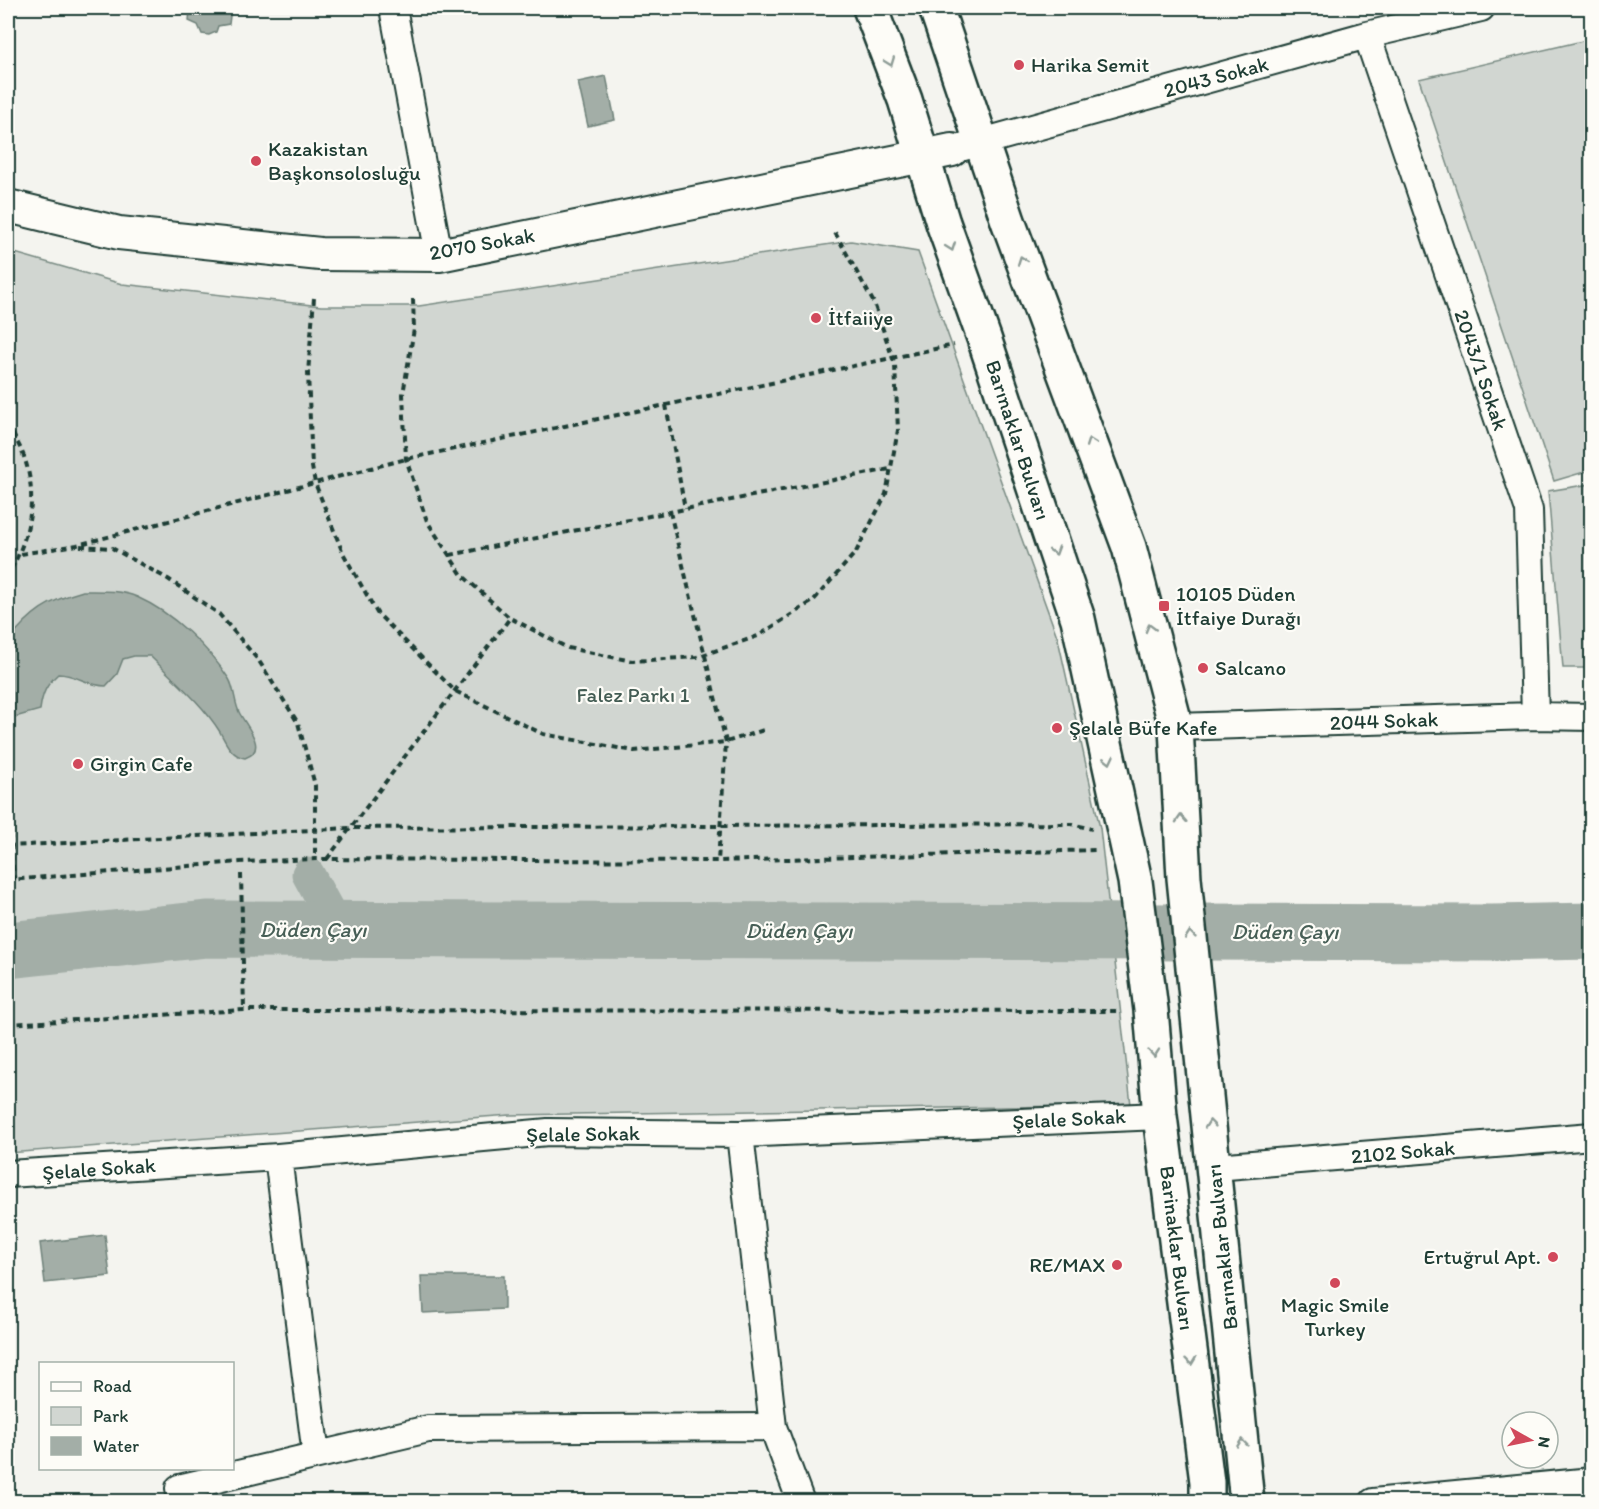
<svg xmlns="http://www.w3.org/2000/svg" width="1599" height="1509" font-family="Itim,sans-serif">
  <rect width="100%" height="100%" fill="#f4f4ef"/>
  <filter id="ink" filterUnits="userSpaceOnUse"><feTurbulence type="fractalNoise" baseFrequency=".0167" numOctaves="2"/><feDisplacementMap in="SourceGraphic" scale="12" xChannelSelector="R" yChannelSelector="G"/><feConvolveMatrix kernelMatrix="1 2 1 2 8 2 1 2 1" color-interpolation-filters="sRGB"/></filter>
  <g filter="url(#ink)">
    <path fill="#d1d6d1" stroke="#788a82" stroke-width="1.5" d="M1591,39V470L1554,481L1419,79Z
      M851,241L918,252L1058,639L1100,828L1131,1105L510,1115L8,1153V251L122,284L321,306H419Z
      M1591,484V668H1563L1548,491Z"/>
    <path fill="#a3aea7" stroke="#6e8179" stroke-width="1.5" d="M190,8H231L229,24L218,26L216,32L209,35L202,34L198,25L189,21Z
      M606,76L615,120L588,126L578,82Z
      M83,591C101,591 120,590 137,597C173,613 208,647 229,679C235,689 234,703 240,714C248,728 268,750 245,758C231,756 226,743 220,732C202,703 174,680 150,656H134L123,659L117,674L106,686C87,686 77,674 58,674C46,685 42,694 40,710L8,719V641C31,612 47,601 83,591Z
      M105,1235L110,1276L45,1283L40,1243Z
      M421,1276H504V1309L423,1313Z"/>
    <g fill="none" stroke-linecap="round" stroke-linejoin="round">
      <path stroke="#a3aea7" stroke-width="33" d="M308,874L338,929"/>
      <path stroke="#a3aea7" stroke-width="57" d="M8,950L207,929L1492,933L1592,931"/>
      <defs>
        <path id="minor" d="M393,8L439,255
          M1367,35L1529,510L1535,716
          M964,147L1367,35L1481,8
          M1176,727L1535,716L1592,717
          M278,1157L316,1455
          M1215,1167L1592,1136
          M8,1174L278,1157L548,1132L740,1134L1160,1116
          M773,1427L801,1502
          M181,1502L179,1488L428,1429L773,1427L740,1134
          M1373,1502L1592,1481"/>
        <path id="tertiary" d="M8,206L119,233L320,254L439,255L952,150"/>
        <path id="primary" d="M870,8L905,100L943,223L984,338L1078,619L1135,881L1151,1010L1160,1116L1207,1482V1502
          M936,8L1008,221L1129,547L1176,727L1184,878L1247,1502"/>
      </defs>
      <use href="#minor" stroke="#1f3d34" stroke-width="30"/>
      <use href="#tertiary" stroke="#1f3d34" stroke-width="36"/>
      <use href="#primary" stroke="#1f3d34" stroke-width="38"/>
      <path stroke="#1f3d34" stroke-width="4" stroke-dasharray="6 4.5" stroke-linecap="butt" d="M314,298L308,373L312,467L315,483L343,553L377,613L455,691L543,734L634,751L726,742L767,729
        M413,299L414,329L403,394L406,459L427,521L462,575L510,618L568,648L632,661L697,657L758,636L813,601L856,552L886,494L898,430L895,365L874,303L833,229
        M666,405L685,509
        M8,424C12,434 19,444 23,454C39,496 30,537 8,575
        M670,512L726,742L718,861
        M80,546L112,548L168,579L219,614L259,661L298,723L315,785V859
        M21,554L77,545L406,459L954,345
        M450,555L890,469
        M8,802L14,880
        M8,846L350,828L1072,824L1092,829
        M327,859L510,618
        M241,874L244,1010
        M8,880L240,862L315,859L718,861L1097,850
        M8,1024L244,1010L1120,1011"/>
      <use href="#minor" stroke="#fdfcf7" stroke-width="26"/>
      <use href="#tertiary" stroke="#fdfcf7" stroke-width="32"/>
      <use href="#primary" stroke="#fdfcf7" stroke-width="33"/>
    </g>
    <defs><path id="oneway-chevron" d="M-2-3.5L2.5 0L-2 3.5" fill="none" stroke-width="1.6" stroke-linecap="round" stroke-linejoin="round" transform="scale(1.5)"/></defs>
    <g stroke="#8e9c96">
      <use href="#oneway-chevron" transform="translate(890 62) rotate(69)"/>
      <use href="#oneway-chevron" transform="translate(951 247) rotate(70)"/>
      <use href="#oneway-chevron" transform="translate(1022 260) rotate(-110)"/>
      <use href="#oneway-chevron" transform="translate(1090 442) rotate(-110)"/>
      <use href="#oneway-chevron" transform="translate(1055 551) rotate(72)"/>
      <use href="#oneway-chevron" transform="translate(1150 628) rotate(-105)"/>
      <use href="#oneway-chevron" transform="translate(1109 760) rotate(77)"/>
      <use href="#oneway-chevron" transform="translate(1181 819) rotate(-93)"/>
      <use href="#oneway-chevron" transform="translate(1190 935) rotate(-96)"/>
      <use href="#oneway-chevron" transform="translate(1154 1053) rotate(85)"/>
      <use href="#oneway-chevron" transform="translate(1210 1124) rotate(-96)"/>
      <use href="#oneway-chevron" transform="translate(1191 1361) rotate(83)"/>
      <use href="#oneway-chevron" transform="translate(1242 1443) rotate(-96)"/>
    </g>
  </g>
  <g fill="#d1495b" stroke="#fdfcf7" stroke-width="2">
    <circle cx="1019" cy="65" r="6"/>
    <circle cx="256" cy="161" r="6"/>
    <circle cx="816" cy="318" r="6"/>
    <rect x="1158" y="600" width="12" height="12" rx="3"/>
    <circle cx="1203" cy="668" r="6"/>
    <circle cx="1057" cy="728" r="6"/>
    <circle cx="78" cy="764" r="6"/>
    <circle cx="1553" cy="1257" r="6"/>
    <circle cx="1117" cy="1265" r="6"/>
    <circle cx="1335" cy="1283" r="6"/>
  </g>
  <g text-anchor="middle" stroke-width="4.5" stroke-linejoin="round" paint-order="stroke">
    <g font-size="21" fill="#1f3d34" stroke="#fdfcf7" text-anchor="start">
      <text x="1031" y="72">Harika Semit</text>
      <text x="268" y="156">Kazakistan<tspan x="268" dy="24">Başkonsolosluğu</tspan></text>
      <text x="828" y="325">İtfaiiye</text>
      <text x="1176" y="601">10105 Düden<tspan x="1176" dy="24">İtfaiye Durağı</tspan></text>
      <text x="1215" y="675">Salcano</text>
      <text x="1069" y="735">Şelale Büfe Kafe</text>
      <text x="90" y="771">Girgin Cafe</text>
      <text x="1541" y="1264" text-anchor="end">Ertuğrul Apt.</text>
      <text x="1105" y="1272" text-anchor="end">RE/MAX</text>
      <text x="1335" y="1312" text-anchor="middle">Magic Smile<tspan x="1335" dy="24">Turkey</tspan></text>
    </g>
    <g font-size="21" fill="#1f3d34" stroke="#fdfcf7">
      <text transform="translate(1216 77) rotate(-15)" y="7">2043 Sokak</text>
      <text transform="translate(482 244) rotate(-10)" y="7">2070 Sokak</text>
      <text transform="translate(1481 370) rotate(71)" y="7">2043/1 Sokak</text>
      <text transform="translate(1018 440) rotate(72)" y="7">Barınaklar Bulvarı</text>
      <text transform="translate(1384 721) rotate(-2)" y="7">2044 Sokak</text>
      <text transform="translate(1069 1119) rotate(-3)" y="7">Şelale Sokak</text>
      <text transform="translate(583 1134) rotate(-1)" y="7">Şelale Sokak</text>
      <text transform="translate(1403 1152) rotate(-5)" y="7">2102 Sokak</text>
      <text transform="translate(99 1169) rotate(-4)" y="7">Şelale Sokak</text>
      <text transform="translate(1222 1247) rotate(-96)" y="7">Barınaklar Bulvarı</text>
      <text transform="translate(1177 1248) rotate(83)" y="7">Barinaklar Bulvarı</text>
    </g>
    <g font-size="21" fill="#435c53" stroke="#fdfcf7">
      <text x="633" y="702">Falez Parkı 1</text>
    </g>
    <g font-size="22" font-style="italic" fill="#475f56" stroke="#fdfcf7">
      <text x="313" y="937">Düden Çayı</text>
      <text x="799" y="938">Düden Çayı</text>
      <text x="1285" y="939">Düden Çayı</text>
    </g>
  </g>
  <rect width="1599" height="1509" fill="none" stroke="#fdfcf7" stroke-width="30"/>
  <rect x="15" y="15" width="1569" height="1479" fill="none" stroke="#1f3d34" stroke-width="2" filter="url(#ink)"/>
  <rect x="39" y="1362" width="195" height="108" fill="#fdfcf7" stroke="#a4b0a9" stroke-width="1.5"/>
  <rect x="51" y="1382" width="30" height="9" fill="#fdfcf7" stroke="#a4b0a9" stroke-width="1.5"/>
  <text x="93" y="1392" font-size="18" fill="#1f3d34">Road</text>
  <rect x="51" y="1407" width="30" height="18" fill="#d1d6d1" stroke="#a4b0a9" stroke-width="1.5"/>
  <text x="93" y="1422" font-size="18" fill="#1f3d34">Park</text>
  <rect x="51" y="1437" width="30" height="18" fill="#a3aea7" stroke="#a4b0a9" stroke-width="1.5"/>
  <text x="93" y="1452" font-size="18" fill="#1f3d34">Water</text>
  <g transform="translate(1530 1440) rotate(99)"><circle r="28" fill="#fdfcf7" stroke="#a4b0a9" stroke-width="1.5"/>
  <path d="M0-4.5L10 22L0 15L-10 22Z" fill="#d1495b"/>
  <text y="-9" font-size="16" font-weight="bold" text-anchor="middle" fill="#1f3d34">N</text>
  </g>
</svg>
